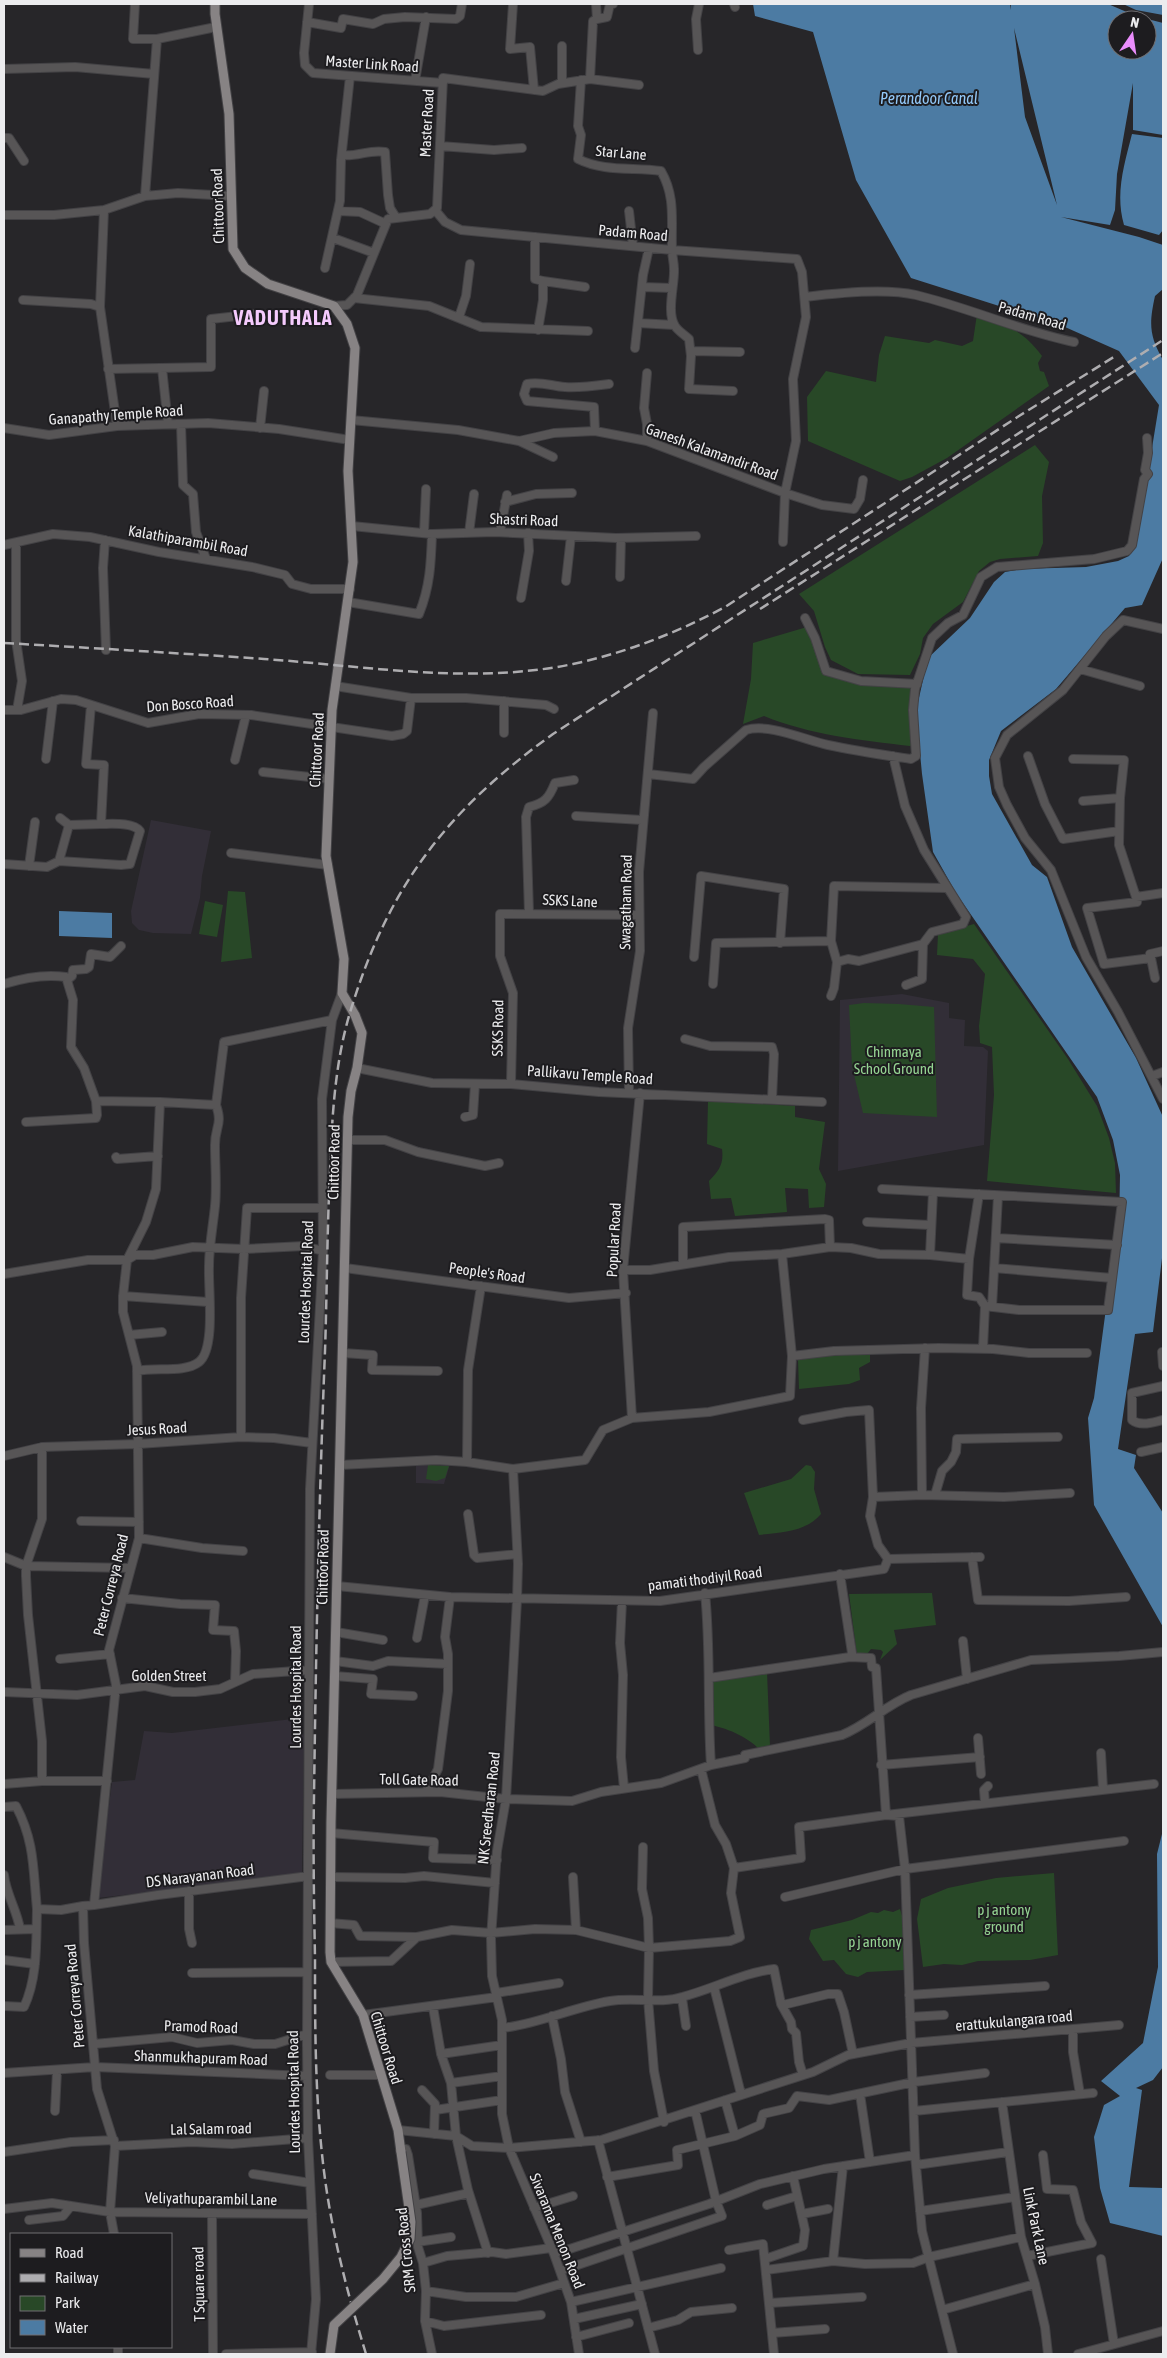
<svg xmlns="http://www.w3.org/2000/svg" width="1167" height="2358" font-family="'Asap Condensed',sans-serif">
  <rect width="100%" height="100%" fill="#272629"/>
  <path fill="#322e37" d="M151,820L211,831L202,876L200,898L191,934L153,933L139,930L132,923L131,911Z
    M902,994L949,1003V1018L965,1020L964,1046L983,1047L988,1051L984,1145L838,1171L840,1000Z
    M416,1461L450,1464L444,1484L416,1483Z
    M301,1718L304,1737L302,1875L97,1898L112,1782L135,1780L144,1731L172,1733Z"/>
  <path fill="#284827" d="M977,314C1006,325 1023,330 1042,356L1038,363L1040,371L1044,372L1049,386L947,458L912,477L900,481L808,441L807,397L826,371L876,382L879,355L885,336L929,343L935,340L962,346L973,341Z
    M1035,445L1049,462L1042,496L1043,543L1038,556L1000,559L990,562L979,571L963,602L933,624L923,638L920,654L910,675L858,674L831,660L825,647L814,611L799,594Z
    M807,627L821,669C855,687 876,684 913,686V745L910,746C861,740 810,735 764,716L743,724L751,679L753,643Z
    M228,891L245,892L252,958L221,962Z
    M205,901L223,905L217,937L199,934Z
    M974,924L1068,1059L1097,1106L1109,1138L1115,1163L1116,1193L987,1181L994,1095L992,1047L980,1043L979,1026L985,974L973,959L937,955L938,934Z
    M864,1003L899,1004L934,1007L937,1117L863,1113L852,1066L849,1005Z
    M708,1101L795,1106V1117L825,1122L819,1169L826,1184L824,1207L809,1208L808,1189L785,1188L787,1212L735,1216L731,1198L711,1199L709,1181C719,1171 724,1164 722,1149L707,1144Z
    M870,1354V1362L859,1368L860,1380L849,1384L799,1389L798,1360L832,1355Z
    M428,1465L449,1466L445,1478L436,1481L426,1479Z
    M806,1465L811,1466L815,1472L814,1489L821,1514C806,1532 782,1532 759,1535L744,1493L791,1479Z
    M932,1593L936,1625L894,1630L897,1644L880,1660L883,1652L881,1650L871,1649L867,1654L857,1655L849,1594Z
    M767,1672L770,1746L759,1749C749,1738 724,1726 708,1725L712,1681Z
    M1054,1873L1058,1955L1030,1960L978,1961L962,1965L944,1964L923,1967L917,1919L921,1899L948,1888L996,1878Z
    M900,1909L903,1919L905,1970L867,1972L858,1977L846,1974L834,1960L823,1961L809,1939L811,1930L852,1920L871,1912L878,1913L884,1910L893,1912Z"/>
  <path fill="#4c7ba3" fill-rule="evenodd" d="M753,4H1010L1011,10V4H1108L1136,16L1163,23V135L1133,130V83L1117,174L1115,210L1110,225L1061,217L1139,237L1163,245V289L1155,296C1149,324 1149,335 1163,360V558L1142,605L1125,608L1056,689L1001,731L989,760V776L992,794L1032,865L1047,877L1072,947L1136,1058L1163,1117V1250L1153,1332L1135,1334L1118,1449L1136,1455L1134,1468L1163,1513V1627L1094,1505L1088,1418L1094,1398L1107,1301L1119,1229L1120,1175L1113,1140L1097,1097L956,893L933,852L922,774L916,711L928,658L970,618L994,582L1005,572L1022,569L1086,567L1118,561L1129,556L1137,540L1159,405L1119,351L1065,327L911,278L856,180L813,32L755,16ZM1117,20H1147V50H1117ZM1014,28L1057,205L1025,117Z
    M1123,4H1163V15L1136,10Z
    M1132,134L1163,138V230L1159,235L1124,225C1115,194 1124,165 1132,134Z
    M59,911L112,913V938L59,936Z
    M1163,1830V2067L1153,2080L1136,2088L1142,2090L1129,2187L1163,2188V2236L1110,2223L1100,2188L1094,2137L1104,2105L1120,2096L1101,2081L1143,2043L1158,1967L1157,1854Z"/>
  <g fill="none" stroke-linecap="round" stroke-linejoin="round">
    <defs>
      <path id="minor" d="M135,4L133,39H157
        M309,4L304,53L305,65L313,73L443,83
        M513,4L510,49L530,47L534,90
        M734,4L735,7
        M597,19L607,17L610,4H613
        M307,22L341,28L343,19L373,24L384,19L405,17L456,19L460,16L462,4
        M562,46V83
        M698,50L696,19L699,4
        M4,69L75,67L154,74
        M590,79L593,21L597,19L596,4
        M581,80L578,126L581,135L578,159C604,172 633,167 661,171C676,197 671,221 672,249C672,256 674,262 674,269C675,283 666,313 675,326C678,331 685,335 689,339L691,356L689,389L733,391
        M415,81L426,17
        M4,138H9L24,161
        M440,146L494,150L522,148
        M342,155C357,157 370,149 385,152L388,195L390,208L395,216
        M145,196L157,39L216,27
        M435,210L445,222L461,230L672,250L797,259L802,272L806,317L793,379L796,441L785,493L783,542
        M338,211L360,212L386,224
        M629,211L633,246
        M4,215H54L104,210L145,196L178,193L231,196
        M535,237V279L543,281V300L538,330
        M333,238L374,253
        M325,268L340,201L341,160L350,76
        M543,281L585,287
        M642,287L672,288
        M805,297C836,293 886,288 916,295C970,308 1020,331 1074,342
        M354,298L429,306L481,327L588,331
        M23,300L91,304L100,307L117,426
        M334,306L347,305L357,295L388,219L430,214L437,208L443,78L543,91L558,84L590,79L639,85
        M100,307L104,210
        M459,317L466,296L470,264
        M638,323L674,325
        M635,348L643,275L649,248
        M691,351L740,352
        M162,368L168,424
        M108,369L211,367V319L256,314
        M351,420L458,430L519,441L554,433L595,431L647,441L785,493L822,505L854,509L860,499L863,480
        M181,424L183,485L193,494L196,532L206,559
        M4,428L49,435L117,426L208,423L279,429L350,440
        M260,428L264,391
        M595,431L594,407L527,401L524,394L527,384C541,381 551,386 565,387C580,388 594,386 609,384
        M519,441L553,457
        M647,441V424L644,408L647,373
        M505,502L536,494L572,493
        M352,526L432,534L494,532L616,538L696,536
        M500,532L507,495
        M424,533L426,489
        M469,533L474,494
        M105,540L103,568L106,650
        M16,543V640L22,681L17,710
        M4,545L53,534L90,537L159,552L252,567L285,575L292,584L311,589H350
        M620,577L621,538
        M566,581L571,536
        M521,598L529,551L528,533
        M348,602L419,614C430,587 431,563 432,534
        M805,618L815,638L826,671L861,681L917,684
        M1163,629L1123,620L1106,636L1063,690L1007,735L995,758L999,787L1007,805L1025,838L1051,870L1086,957L1118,1012L1163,1099
        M1080,669L1140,686
        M335,686L411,698H466L546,705L554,709
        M504,701V733
        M4,710H21L61,699L76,700L148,723L199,714L251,715L392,736L403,734L407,731L411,698
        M893,756L905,806L924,850L966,917L963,924L932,932L923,944L922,979L906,985
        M1028,756L1045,804L1063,839L1119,831
        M46,759L53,701
        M1073,759L1124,760L1120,798L1119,845L1136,897L1163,893
        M235,760L246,715
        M263,772L329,779
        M648,774L693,779L704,767L746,730C769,723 805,740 828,745C855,751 884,755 911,759L916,756L913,710L915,689L932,638L948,623L963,615L981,577L997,567L1094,559L1127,551L1132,545L1144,479L1148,474L1145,470L1148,453L1147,438
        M1083,801L1120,798
        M576,816L642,820
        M60,818L69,825
        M231,853L328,865
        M59,861L69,825L101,824
        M4,864L47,867L59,861L121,865L130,864L140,831C133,822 112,824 101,824L104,765L86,764L91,705
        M29,866L35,822
        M1136,897L1137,902L1087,908L1104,964L1151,958L1155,978
        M529,913L526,817L529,807C545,803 549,798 555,783L574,780
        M694,957L701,876L784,889L780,943
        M1151,958L1150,954L1163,951
        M837,962L848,959L859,961L923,944
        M67,980L72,976L73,970L86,969L89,967L91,954L110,957L121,946
        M4,984C23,978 46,974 66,977L73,1000L71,1047L84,1068L96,1101L160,1102
        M713,984L716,943L831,941
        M831,996L834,988L837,962L831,941L834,886L946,888
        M685,1039L710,1046L772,1047L774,1054L772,1099
        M357,1068L432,1083L511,1084L599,1092L822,1102
        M1152,1076L1163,1072
        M511,1084L513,993L500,956V914L638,915
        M629,1092L628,1028L640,951L639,872L653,713
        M465,1117L473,1115L475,1084
        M26,1122L96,1118L97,1115L96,1101
        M348,1140H385L418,1152L485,1166L499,1163
        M116,1157L117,1159L158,1156
        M882,1189L1122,1202L1108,1310H1019L985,1306L983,1348
        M979,1194L969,1259L967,1295L979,1297L985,1306
        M867,1222L930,1225
        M996,1238L1117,1245
        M930,1255L933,1192
        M683,1263V1227L825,1219L829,1220L830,1247
        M345,1268L569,1298L626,1293
        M994,1268L1112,1278
        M623,1270H650L729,1257L782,1254L830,1247L851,1248L879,1254L930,1255L969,1259
        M4,1274L88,1260H127L135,1255H153L193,1247L244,1249L304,1246L323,1251
        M123,1296L208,1302
        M992,1307L998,1196
        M129,1335L162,1332
        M1162,1352L1163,1366
        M343,1353L373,1355L372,1370L438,1371
        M792,1356L834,1351L938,1348L993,1349L1029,1353H1087
        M137,1371C156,1367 185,1373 199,1362C216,1349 208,1288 209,1266C209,1246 213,1226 215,1206C217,1186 215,1165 215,1145C215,1126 223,1125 216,1105
        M1163,1386L1132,1393V1420C1141,1427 1153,1422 1163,1420
        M632,1418L623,1270L640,1093
        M803,1420L846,1412L869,1410L873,1497L870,1516L878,1545L888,1559
        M241,1437V1298L247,1208H322
        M1141,1452L1163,1447
        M4,1456L42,1447L138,1444L241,1437L274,1438L312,1443
        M467,1462L468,1370L481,1286
        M340,1465L436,1460L467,1462L513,1469L585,1460L603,1430L632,1418L709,1412L790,1396L792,1356L782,1254
        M513,1469L518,1564L517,1600L506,1799L497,1851L491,1938L492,1976L502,2020V2114L509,2148L554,2254L571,2302L579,2354
        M922,1495L921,1408L925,1348
        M935,1495L942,1471L951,1462L956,1452L957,1439L1058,1437
        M873,1497L922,1495L1004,1497L1070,1493
        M468,1514L474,1555L477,1558L517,1554
        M81,1521L139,1522
        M139,1538L202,1548L243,1551
        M4,1557L26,1566L130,1568
        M972,1557L978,1600L1069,1601L1126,1597
        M337,1586L450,1597L660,1601L884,1569L888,1559L980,1557
        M705,1593C711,1651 707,1708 711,1765
        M122,1598L180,1604L215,1605L213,1630L234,1631L236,1651L235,1682
        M622,1601L620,1643L623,1675L621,1757L624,1788
        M336,1632L383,1640
        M417,1638L425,1595
        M963,1641L967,1679
        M850,1657L871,1658L872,1667L876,1668L886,1815L899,1816L905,1869L915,2155
        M60,1659L110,1654
        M335,1661L373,1666L388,1661L448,1664
        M335,1676L373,1679L371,1694L413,1696
        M709,1678L850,1657L852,1653L840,1574
        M4,1692L77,1695L145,1686L173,1692H195L220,1689L253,1674L309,1670
        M978,1738L981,1774
        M1101,1753L1103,1789
        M881,1765L980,1757
        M42,1781V1741L28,1615L26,1576V1566L42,1519V1447
        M4,1784L42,1781H107
        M426,1792L438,1769L448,1691V1654L445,1637L450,1597
        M332,1794L440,1792L506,1799L572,1801L601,1792L661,1783L711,1765L745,1758V1755L842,1735C867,1725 886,1705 911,1695L1031,1660L1119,1656L1163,1652
        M985,1803L984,1790L988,1786
        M4,1807L16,1806C35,1842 33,1870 37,1909
        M331,1833L434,1842L433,1858L497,1860
        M643,1847L642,1889L648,1918L649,1948L648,1999L654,2071L664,2122
        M734,1868L801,1858L799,1827L886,1815L1154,1784
        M4,1875C6,1894 17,1910 20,1929
        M331,1877L405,1878L424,1876L495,1883
        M573,1877L576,1930
        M189,1891V1929L192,1943
        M785,1897L905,1869L1124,1841
        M94,1905L158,1895L309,1876
        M330,1923L354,1925L360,1936L417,1937L452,1930L491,1933L535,1929L576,1930L649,1948L730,1941L740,1937L731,1893L734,1868L726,1844L715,1825L701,1769
        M4,1930L36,1929
        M4,1960L35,1964
        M331,1962L391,1961L417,1937
        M192,1973L307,1972
        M714,1987L741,2094
        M496,1993L559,1983
        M909,1995L1045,1986
        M682,1998L686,2026
        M783,2005L828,1994H838L844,2012L853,2054
        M4,2006L24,2007C38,1977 36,1942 37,1909L61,1910L83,1906
        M433,2007L441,2054L451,2083L456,2136L468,2190L488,2253
        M363,2015L497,1997
        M552,2016L561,2059L565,2092L581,2142
        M910,2017L944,2015
        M502,2028C539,2024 573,2007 610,2001C633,1997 661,2004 682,1997C713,1989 742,1973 774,1969L781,2004L791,2022L792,2029L796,2033L799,2062L803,2075
        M1073,2029V2052L1080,2094
        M94,2044L172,2037L197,2043L232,2040L254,2044H275L307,2034
        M441,2054L502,2045
        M4,2073L95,2067L307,2076
        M330,2075H379
        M451,2083L502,2076
        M422,2090L435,2104L434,2134
        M860,2094L870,2162
        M1002,2102L1021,2237L1035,2284L1045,2327L1048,2354
        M435,2110L502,2100
        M55,2111L57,2071
        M914,2111L1093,2093
        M398,2130L456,2136L472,2146L509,2148L601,2140L813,2072L848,2055L911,2043L1119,2025
        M735,2136L760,2125L763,2114L789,2108L797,2096L829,2100L914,2082L985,2073
        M598,2140L655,2354
        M115,2146L192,2142L232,2144L308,2138
        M400,2149H406L408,2155L417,2213L418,2247L423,2263L426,2291L425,2321L432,2354
        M4,2152L71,2142L114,2140
        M916,2165L1008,2152
        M253,2174L310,2183
        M607,2177L678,2165L677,2150L735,2136L725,2100
        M416,2205L469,2193
        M767,2205L797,2196
        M534,2208L573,2196
        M4,2209L52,2203L110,2212L312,2214
        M920,2211L1015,2197
        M212,2213L213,2354
        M802,2214L828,2209
        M29,2220L63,2216L71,2206
        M114,2234L110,2212L115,2146L97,2089L84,1943L83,1906L94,1905L116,1685L109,1650L139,1538L137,1366L123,1312V1296L127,1260L146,1222L156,1189L160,1102L216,1105L224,1042L332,1020
        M417,2242L451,2237
        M729,2250L763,2244L774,2354
        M554,2254L709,2204L760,2184L824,2169L915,2155L922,2231L953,2354
        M1027,2256L1092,2243L1081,2222L1073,2190L1047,2189L1043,2155
        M765,2259L803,2246L805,2230L793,2176
        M1101,2259L1114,2344
        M833,2261L865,2264L913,2263L929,2257L1021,2237
        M423,2263L447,2256L492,2252L506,2254L551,2248
        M766,2270L833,2261L843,2166
        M560,2271L722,2216L716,2201L695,2110
        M426,2291L466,2297H516L564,2283
        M571,2302L721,2268
        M770,2303L862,2297
        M942,2310L1035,2284
        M574,2319L642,2304
        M425,2321L444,2326L541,2315
        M648,2328L678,2320L691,2312L732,2308
        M772,2333L825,2329
        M576,2337L629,2323
        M118,2354V2347
        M226,2354L312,2352
        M311,2354L316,2299L308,2138L307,2044L310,1489L323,1251L322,1099L332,1020L342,993
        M1078,2354L1163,2331"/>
      <path id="major" d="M215,4V14L229,114L233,249L245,268L268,284L334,306L347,324L355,348L348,471L353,562L332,710L326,856L344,959L342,993L355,1015L362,1033L357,1068L351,1091L348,1117L331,1822L330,1952L331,1962L363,2015L398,2130L401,2152"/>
    </defs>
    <use href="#minor" stroke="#434245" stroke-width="10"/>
    <use href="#major" stroke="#434245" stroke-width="11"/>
    <use href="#minor" stroke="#575556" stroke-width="8"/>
    <use href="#major" stroke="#878384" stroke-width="9"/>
    <path stroke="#aeadb0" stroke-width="2.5" stroke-dasharray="10 5" stroke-linecap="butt" d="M760,609L1163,353
      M4,643C91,648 177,653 264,659C366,666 472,685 573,664C628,652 676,633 725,607L1019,416L1117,355
      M366,2354C346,2289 329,2223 322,2154C315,2089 315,2023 315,1958C314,1904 313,1850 314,1796C316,1647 319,1499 325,1351C327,1291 327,1232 330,1172C332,1115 335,1057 353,1003C391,882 450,808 553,734L1163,340"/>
    <defs>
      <path id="major-bridge" d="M330,2354L334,2325L383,2279L401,2257L410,2239L411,2222L401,2152"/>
    </defs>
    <use href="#major-bridge" stroke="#434245" stroke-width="11" stroke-linecap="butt"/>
    <use href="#major-bridge" stroke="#878384" stroke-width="9"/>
  </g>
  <g text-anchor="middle" stroke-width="4" stroke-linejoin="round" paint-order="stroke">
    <g font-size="15" fill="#ececee" stroke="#1d1c1f">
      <text transform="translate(372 64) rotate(4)" y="5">Master Link Road</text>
      <text transform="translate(427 123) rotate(-87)" y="5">Master Road</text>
      <text transform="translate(621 153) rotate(5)" y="5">Star Lane</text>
      <text transform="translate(218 206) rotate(-92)" y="5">Chittoor Road</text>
      <text transform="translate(633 233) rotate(5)" y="5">Padam Road</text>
      <text transform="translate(1032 316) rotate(16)" y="5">Padam Road</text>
      <text transform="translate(116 415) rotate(-4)" y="5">Ganapathy Temple Road</text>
      <text transform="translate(712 452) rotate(20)" y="5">Ganesh Kalamandir Road</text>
      <text transform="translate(524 520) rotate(2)" y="5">Shastri Road</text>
      <text transform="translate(188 541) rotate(10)" y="5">Kalathiparambil Road</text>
      <text transform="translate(190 704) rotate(-4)" y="5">Don Bosco Road</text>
      <text transform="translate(317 750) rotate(-87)" y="5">Chittoor Road</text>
      <text transform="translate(570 901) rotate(3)" y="5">SSKS Lane</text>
      <text transform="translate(626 902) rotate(-89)" y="5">Swagatham Road</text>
      <text transform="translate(498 1028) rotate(-89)" y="5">SSKS Road</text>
      <text transform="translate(590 1075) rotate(4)" y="5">Pallikavu Temple Road</text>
      <text transform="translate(334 1162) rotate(-89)" y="5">Chittoor Road</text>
      <text transform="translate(614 1240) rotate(-87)" y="5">Popular Road</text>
      <text transform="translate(487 1273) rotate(8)" y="5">People's Road</text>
      <text transform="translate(306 1282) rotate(-88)" y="5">Lourdes Hospital Road</text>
      <text transform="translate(157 1429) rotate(-3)" y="5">Jesus Road</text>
      <text transform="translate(323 1567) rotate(-89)" y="5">Chittoor Road</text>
      <text transform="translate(705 1579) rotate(-7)" y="5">pamati thodiyil Road</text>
      <text transform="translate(111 1585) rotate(-76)" y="5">Peter Correya Road</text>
      <text x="169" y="1681">Golden Street</text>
      <text transform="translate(296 1687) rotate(-90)" y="5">Lourdes Hospital Road</text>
      <text transform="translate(419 1780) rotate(1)" y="5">Toll Gate Road</text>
      <text transform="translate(489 1808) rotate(-84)" y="5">NK Sreedharan Road</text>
      <text transform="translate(200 1876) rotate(-7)" y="5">DS Narayanan Road</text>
      <text transform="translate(75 1996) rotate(-95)" y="5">Peter Correya Road</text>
      <text transform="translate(1014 2021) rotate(-5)" y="5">erattukulangara road</text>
      <text transform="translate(201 2027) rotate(2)" y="5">Pramod Road</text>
      <text transform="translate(386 2048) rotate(73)" y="5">Chittoor Road</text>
      <text transform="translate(201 2058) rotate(2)" y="5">Shanmukhapuram Road</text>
      <text transform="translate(294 2092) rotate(-91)" y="5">Lourdes Hospital Road</text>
      <text transform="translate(211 2129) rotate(-1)" y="5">Lal Salam road</text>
      <text transform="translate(211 2199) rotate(1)" y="5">Veliyathuparambil Lane</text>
      <text transform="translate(1036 2226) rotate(78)" y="5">Link Park Lane</text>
      <text transform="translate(557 2231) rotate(68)" y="5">Sivarama Menon Road</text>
      <text transform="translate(406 2250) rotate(-96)" y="5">SRM Cross Road</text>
      <text transform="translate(199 2284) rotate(-91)" y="5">T Square road</text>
    </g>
    <g font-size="15" fill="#95d492" stroke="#1d1c1f">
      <text x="894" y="1057">Chinmaya<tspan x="894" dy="17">School Ground</tspan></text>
      <text x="1004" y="1915">p j antony<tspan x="1004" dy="17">ground</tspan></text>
      <text x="875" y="1947">p j antony</text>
    </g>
    <g font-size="16" font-style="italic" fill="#93c9f9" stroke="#1d1c1f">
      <text x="929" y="104">Perandoor Canal</text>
    </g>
    <g font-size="20" font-weight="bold" letter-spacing="1" fill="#f5cbfd" stroke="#1d1c1f">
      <text x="283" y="325">VADUTHALA</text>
    </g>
  </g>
  <rect width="1167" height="2358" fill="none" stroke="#ececee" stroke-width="10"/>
  <rect x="10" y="2233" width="162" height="115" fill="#1d1c1f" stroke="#706f72"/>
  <rect x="20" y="2249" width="25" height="8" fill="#878384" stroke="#706f72"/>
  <text x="55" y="2258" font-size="15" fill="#ececee">Road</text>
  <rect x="20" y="2274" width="25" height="8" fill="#aeadb0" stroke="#706f72"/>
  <text x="55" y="2283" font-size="15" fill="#ececee">Railway</text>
  <rect x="20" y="2296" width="25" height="15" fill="#284827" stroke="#706f72"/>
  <text x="55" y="2308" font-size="15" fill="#ececee">Park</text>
  <rect x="20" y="2320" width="25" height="15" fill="#4c7ba3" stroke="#706f72"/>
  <text x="55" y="2333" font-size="15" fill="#ececee">Water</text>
  <g transform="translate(1132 35) rotate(13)"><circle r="24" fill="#1d1c1f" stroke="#706f72"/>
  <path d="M0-4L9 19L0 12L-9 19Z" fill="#ea8dfc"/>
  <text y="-8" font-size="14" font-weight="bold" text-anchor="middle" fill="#ececee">N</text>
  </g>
</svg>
